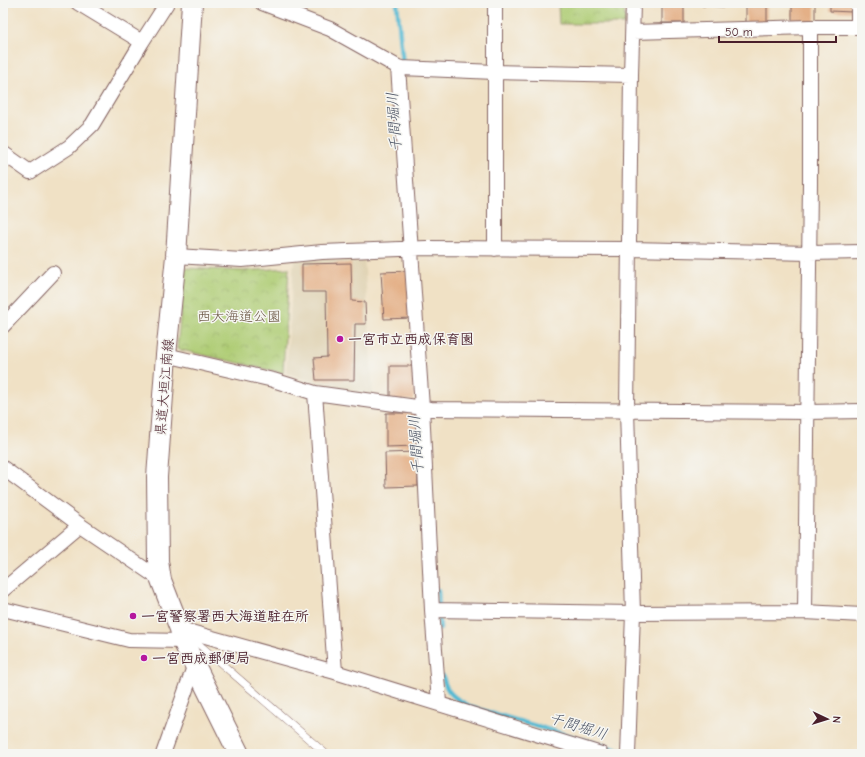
<svg xmlns="http://www.w3.org/2000/svg" width="865" height="757" font-family="'Comic Neue','Klee One',sans-serif">
  <defs>
    <pattern id="park-crowns" width="20" height="18" patternUnits="userSpaceOnUse"><rect width="20" height="18" fill="#aecc73"/><path d="M2 6a3 3 0 1 1 6 0M12 15a3 3 0 1 1 6 0" fill="none" stroke="#97af64"/></pattern>
  </defs>
  <rect width="100%" height="100%" fill="#f6f6f2"/>
  <filter id="ink" filterUnits="userSpaceOnUse"><feTurbulence type="fractalNoise" baseFrequency=".025" numOctaves="2"/><feDisplacementMap in="SourceGraphic" scale="8" xChannelSelector="R" yChannelSelector="G"/><feConvolveMatrix kernelMatrix="1 2 1 2 8 2 1 2 1" color-interpolation-filters="sRGB"/></filter>
  <filter id="wash" filterUnits="userSpaceOnUse"><feTurbulence type="fractalNoise" baseFrequency=".012" numOctaves="4" result="noise"/><feDisplacementMap in="SourceGraphic" scale="16" xChannelSelector="R" yChannelSelector="G"/><feGaussianBlur stdDeviation="0.9" result="paint"/><feColorMatrix in="noise" values="0 0 0 0 0 0 0 0 0 0 0 0 0 0 0 0 0 1.4 0 .05"/><feComposite in="paint" operator="in"/></filter>
  <g filter="url(#wash)">
    <rect width="100%" height="100%" fill="#f0e1c5"/>
    <path fill="#e0d3b4" d="M364,256L373,395L317,383L286,373L294,260Z"/>
    <path fill="url(#park-crowns)" stroke="#7c764f" d="M558,3H624L625,24H559Z
      M185,268L242,271L289,268L283,373L177,349Z"/>
    <g fill="none" stroke-linecap="round" stroke-linejoin="round">
      <path stroke="#55bad3" stroke-width="4.5" d="M397,3L403,66
        M438,590L440,629
        M443,676C446,694 456,699 471,707L625,752"/>
    </g>
    <g id="blocks">
      <path fill="#e4b087" d="M662,3H684V23H662Z
        M702,3H723V7L702,6Z
        M746,3H767V24H746Z
        M792,3H815V24L792,22Z
        M830,3H853L852,12L830,11Z
        M351,263L352,301L365,302L366,324H355L354,380H316L314,358L327,357L326,292H302V264Z
        M408,271L411,318L384,319L381,272Z
        M390,366H415L414,400H390Z
        M386,413H417V446L386,447Z
        M417,452L418,486L386,487L385,453Z"/>
    </g>
  </g>
  <g filter="url(#ink)">
    <use href="#blocks" fill-opacity="0" stroke="#846361" stroke-width="1"/>
    <g fill="none" stroke-linecap="round" stroke-linejoin="round">
      <defs>
        <path id="lane" d="M187,634L326,754"/>
        <path id="street" d="M78,3L142,42
          M262,3L330,29L398,67L401,68L495,72L631,75
          M495,3V249
          M858,27V3
          M633,32L810,27H862
          M398,67L422,407L432,610L439,703
          M3,153L30,172L69,147L92,125L142,42L167,3
          M176,256L242,260L322,252L426,248L630,249L809,253L862,252
          M3,326L53,273
          M166,355L273,380L315,393L431,409L808,412L862,411
          M315,393L335,672
          M3,468L80,525L161,580
          M3,590L80,525
          M3,609L129,640L183,641
          M432,610L633,613L805,612L862,615
          M805,612L810,183V27
          M180,629L335,672L601,754
          M163,754L195,664
          M628,754L633,613L627,410L631,75L633,3"/>
        <path id="secondary" d="M192,3L176,256L166,355L157,477L158,561L161,580L180,629L183,641L239,754"/>
      </defs>
      <use href="#lane" stroke="#846361" stroke-width="8"/>
      <use href="#street" stroke="#846361" stroke-width="16"/>
      <use href="#secondary" stroke="#846361" stroke-width="22"/>
      <use href="#lane" stroke="#fff" stroke-width="7"/>
      <use href="#street" stroke="#fff" stroke-width="14"/>
      <use href="#secondary" stroke="#fff" stroke-width="20"/>
    </g>
  </g>
  <g fill="#b5179e" stroke="#f6f6f2" stroke-width="1.5">
    <circle cx="340" cy="339" r="4"/>
    <circle cx="133" cy="616" r="4"/>
    <circle cx="144" cy="658" r="4"/>
  </g>
  <g text-anchor="middle" stroke-width="3" stroke-linejoin="round" paint-order="stroke">
    <g font-size="14" fill="#685341" stroke="#f6f6f2">
      <text x="239" y="321">西大海道公園</text>
    </g>
    <g font-size="14" font-weight="bold" fill="#4a1f2b" stroke="#f6f6f2" text-anchor="start">
      <text x="348" y="344">一宮市立西成保育園</text>
      <text x="141" y="621">一宮警察署西大海道駐在所</text>
      <text x="152" y="663">一宮西成郵便局</text>
    </g>
    <g font-size="14" fill="#4a1f2b" stroke="#f6f6f2">
      <text transform="translate(164 387) rotate(-85)" y="5">県道大垣江南線</text>
    </g>
    <g font-size="15" font-style="italic" fill="#4e5566" stroke="#f6f6f2">
      <text transform="translate(394 122) rotate(-94)" y="5">千間堀川</text>
      <text transform="translate(416 445) rotate(-94)" y="5">千間堀川</text>
      <text transform="translate(578 726) rotate(17)" y="5">千間堀川</text>
    </g>
  </g>
  <rect width="865" height="757" fill="none" stroke="#f6f6f2" stroke-width="16"/>
  <g transform="translate(827 719) rotate(94)" stroke="#f6f6f2" stroke-width="3" paint-order="stroke">
  <path d="M0-3L7 15L0 10L-7 15Z" fill="#4a1f2b"/>
  <text y="-6" font-size="11" font-weight="bold" text-anchor="middle" fill="#4a1f2b">N</text>
  </g>
  <path d="M719 36v6h117v-6" fill="none" stroke="#4a1f2b" stroke-width="2"/>
  <text x="725" y="36" font-size="12" fill="#4a1f2b" stroke="#f6f6f2" stroke-width="3" paint-order="stroke">50 m</text>
</svg>
